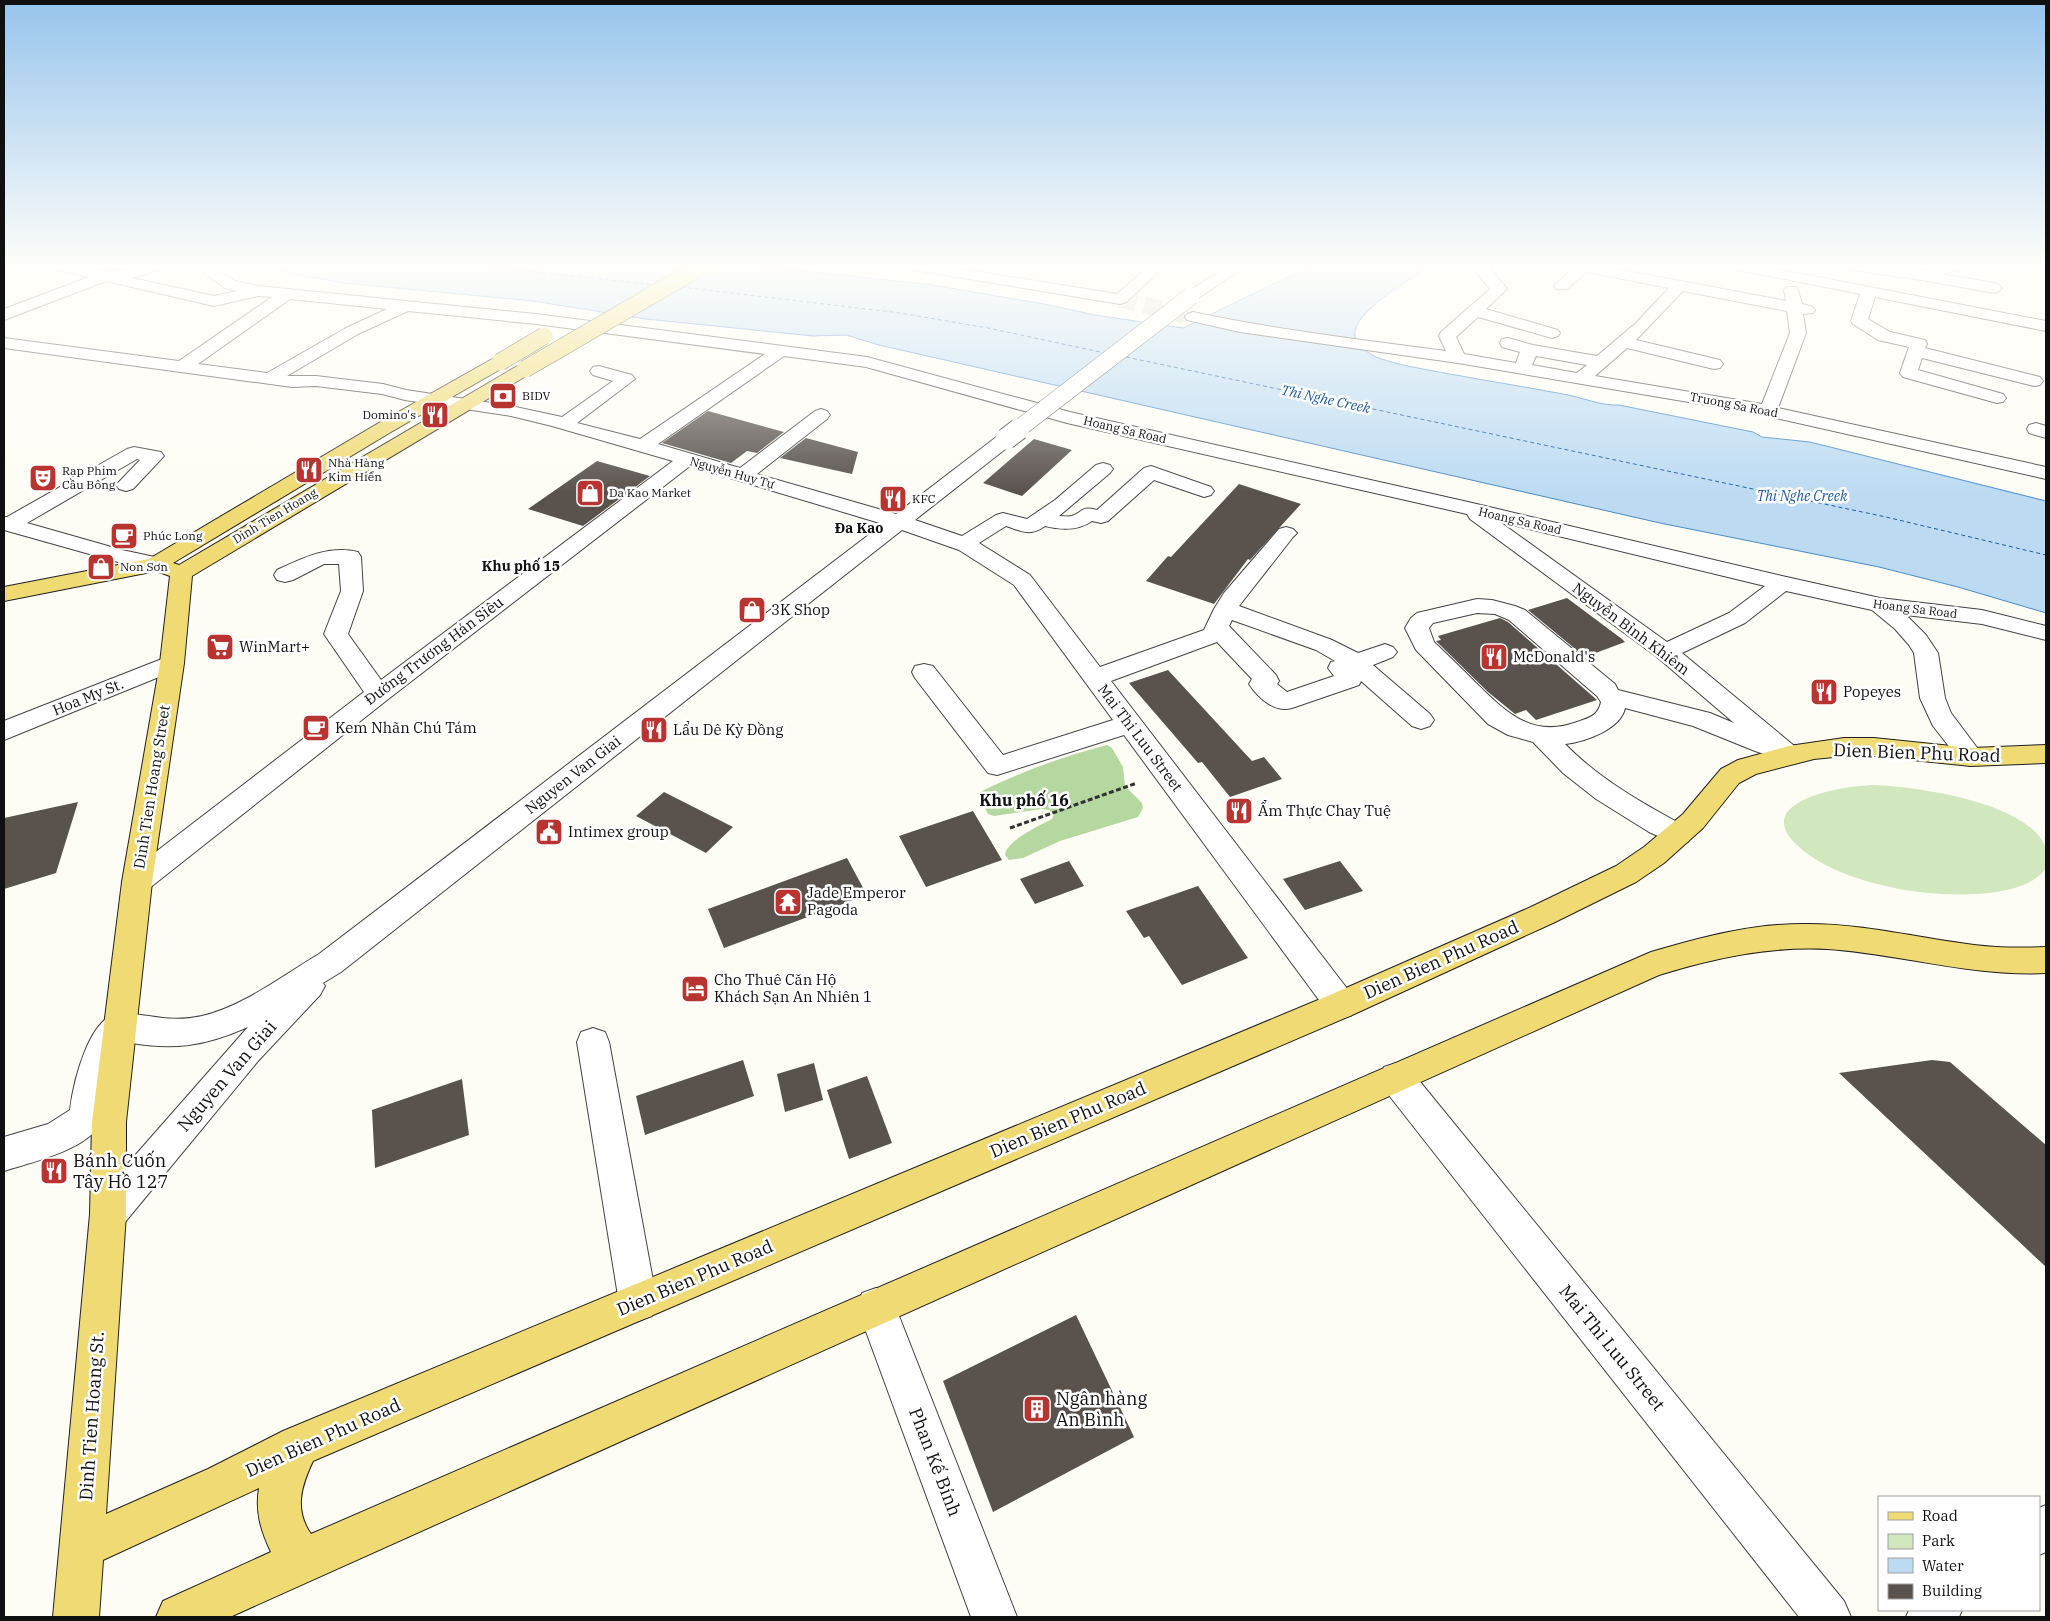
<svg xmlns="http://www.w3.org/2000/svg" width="2050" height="1621" font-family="'IBM Plex Serif',serif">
  <rect width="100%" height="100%" fill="#fefdf5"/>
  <path fill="#d1e8bf" d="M1872,785C1913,786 2032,802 2046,849C2048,854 2046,862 2046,868C2023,903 1931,896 1894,888C1866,882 1836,873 1812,857C1738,807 1829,787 1872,785Z"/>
  <path fill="#b5d7a0" d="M1107,745L1112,748L1123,767L1125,786L1142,803L1143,808L1138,817L1060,841L1023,858L1009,860L1005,855C1006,841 1040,825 1052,819L1054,814L1049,810L1042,809L994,816L988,814L981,801L980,792C1021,772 1063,756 1107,745Z"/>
  <path fill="#bcdbf3" stroke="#488bc5" d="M267,266H756L926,284L1044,304L1095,315L1183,328L1310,266H1431C1414,277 1350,313 1355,336C1357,346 1368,353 1376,357C1400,366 1425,369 1450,374C1488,381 1526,387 1563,394C1582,397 1600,406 1619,405L1753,432L1762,437L1810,442L2046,501V613L1958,587L1879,567L1660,523L879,345L846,335L813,336L646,319L533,301L344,283L292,274Z"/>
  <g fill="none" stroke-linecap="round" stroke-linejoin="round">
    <path stroke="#205d9b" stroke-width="1" stroke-dasharray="4 3" stroke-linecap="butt" d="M480,266L655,285
      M681,287L900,313L988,328L1105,353
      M1126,357L1886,517L2046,555"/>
  </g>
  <path fill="#59524d" d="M708,411L784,432L757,453L747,451L731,463L662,443Z
    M806,438L858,452L852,474L780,458Z
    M1034,439L1072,450L1022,496L983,483Z
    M597,461L650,476L583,526L528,509Z
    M1239,484L1301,504L1250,560L1248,559L1214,604L1146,581L1168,556L1171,557Z
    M1567,598L1622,639L1625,642L1585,657L1528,610Z
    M1500,618L1508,622L1597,700L1536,720L1526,710L1515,714L1488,692L1436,641L1441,640L1438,636Z
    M1168,670L1252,761L1264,757L1282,779L1230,797L1202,762L1198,763L1129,683Z
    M664,792L733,827L706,853L636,816Z
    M78,802L56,873L4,889V818Z
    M973,811L1002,860L926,887L899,836Z
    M847,858L867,895L724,948L708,909Z
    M1069,861L1084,886L1035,904L1020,879Z
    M1340,861L1363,891L1305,910L1283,879Z
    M1198,886L1248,958L1182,985L1149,936L1144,938L1126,911Z
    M743,1060L754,1096L645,1135L636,1096Z
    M1932,1060L1950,1062L2046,1145V1267L1839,1073Z
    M814,1063L823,1100L785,1112L777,1074Z
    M867,1076L892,1143L849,1159L827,1090Z
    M462,1079L469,1135L375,1168L372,1110Z
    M1076,1315L1134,1437L993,1512L943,1381Z"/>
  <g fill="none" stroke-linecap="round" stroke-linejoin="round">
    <path stroke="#dad9d3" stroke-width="17" stroke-dasharray="17 8" stroke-linecap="butt" d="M1120,299L1193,317"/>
    <defs>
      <path id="minor" d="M54,266H80L105,271L127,270L140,266H163L161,269L132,278L214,296L237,291L225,288L194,266H211L235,281L258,286L536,314L867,357L1070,412L1468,502L1782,576L1880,598L1982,610L2046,626V640L1982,624L1906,615L1926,635L1938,653L1945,698L1951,713L1984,757L1980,763L1971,766L1962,763L1933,726L1920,698L1914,653L1909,645L1895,629L1872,610L1786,591L1745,623L1682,653L1798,749L1802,755L1798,761C1785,765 1779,761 1769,753L1764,754L1755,751L1693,726L1625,708C1621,729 1585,742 1565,744C1600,780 1644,804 1688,828L1692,835L1688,842L1678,845L1649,832L1596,799L1563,773L1533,742L1508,735L1488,724L1416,650L1405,628L1411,618L1417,613L1477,599L1492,600L1515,606L1525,610L1615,684L1618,690L1710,713L1734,723L1657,657L1470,519L1467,514L1067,423L866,367L784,356L658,444L740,468L815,411L821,409L827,411L830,415L827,419L757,474L896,514L999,435L1006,433L1013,435L1015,439L1013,443L915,520L962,536L996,515L1003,513L1027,519L1055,500L1096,465L1103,463L1110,465L1113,469L1110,473L1059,516C1063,516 1069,517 1072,516C1085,511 1080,506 1097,510L1144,468L1151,466L1211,487L1214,491L1211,495L1204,497L1154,480L1108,521L1101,523L1092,521C1078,531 1061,530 1045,526C1030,537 1022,531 1006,526L979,543L1030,575L1100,667L1204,630L1214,609L1224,593L1279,529L1286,527L1293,529L1297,533L1293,537L1239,606L1332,640L1358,653L1385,644L1393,647L1397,652L1393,657L1373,665L1430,714L1434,720L1430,726L1421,729L1412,726L1361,681L1359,685L1292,708C1275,713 1258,698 1249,684L1252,679L1217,642L1111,681L1352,995L1357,1005L1352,1015L1341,1019L1330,1015L1124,735L997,775L988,773L915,678L912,672L915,666L924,664L933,666L1003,755L1113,720L1014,585L959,550L902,530L341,972L323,983L325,986L320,995L258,1061L121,1227L108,1232L95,1227L90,1214L95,1201L248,1027C205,1046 173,1051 127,1042C104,1066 112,1090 103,1118C93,1149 32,1162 4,1171V1137L48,1124L70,1110C73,1085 89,1011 123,1013C153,1015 170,1023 202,1016C244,1006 282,976 319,954L883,524L690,466L387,700L147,890L137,893L127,890L122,882L127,874L364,692L324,634L341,591L339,564H324L293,580L285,582L277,580L274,575L277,570C303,558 328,545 358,552L361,557L363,591L348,634L381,680L673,461L552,426L511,416L405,400L382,394L316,386L292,387L4,348V338L179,361L272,297L258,296L214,306L106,281L4,320V309L89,277L56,269ZM290,299L387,309L346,328L267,373L198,364ZM408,311L536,324L765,354L640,439L577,423L635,379L632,375L599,366L593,367L590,371L593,375L613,381L562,417L511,406L406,390L383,384L316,376H287L358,334ZM1500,522L1765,586L1729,613L1667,642ZM1477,613L1495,614L1509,620L1597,696L1601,702C1598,716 1589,718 1577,722C1531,739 1505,711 1476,683C1462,669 1448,655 1434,642L1429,628L1433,623ZM1232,620L1316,650L1335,661L1331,662L1328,668L1334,676L1287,692L1277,684L1279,681L1276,675L1229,626Z
        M908,266H942L1117,294L1149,266H1165L1126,302L1120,304L915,270L910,269Z
        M1229,266H1246L1197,299H1185L1183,296L1185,293Z
        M1474,266H1488L1507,289L1486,309L1558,330L1560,333L1558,336L1552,338L1478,317L1456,337L1464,354L1516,363L1520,352L1502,347L1500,343L1502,339L1508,338L1533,345L1597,356L1636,323L1669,288L1587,272L1567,289H1557L1554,286L1557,283L1576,266H1601L1786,301L1784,290L1787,287H1797L1802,304L1813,307L1815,310L1813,313L1803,314L1806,333L1778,408L2046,467V479L1754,413L1458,363L1240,332L1187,320L1185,317L1187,314L1193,312C1277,330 1361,340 1446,351L1439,336L1441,332L1490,289L1477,273ZM1683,291L1787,311L1790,333L1762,404L1595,376L1627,348L1714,369L1720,368L1723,364L1720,360L1636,340ZM1536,356L1587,365L1577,373L1532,365Z
        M1732,266H1761L2046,321V331L1875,297L1868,319L1890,332L1925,340L1927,344L1925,348L2040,377L2043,381L2040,385L2034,386L1922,358L1918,370L2003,394L2006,398L2003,402L1997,403L1903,377L1900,373L1909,347L1878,340L1853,324L1851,321L1860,294L1739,270L1734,269Z
        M1845,266H1886L1922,270L1939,266H1962L1960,269L1942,274L1994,283L1999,285L2002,288L1999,291L1994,293L1922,280L1852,270L1847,269Z
        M2036,423L2046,426V438L2029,433L2027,429L2029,425Z
        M134,447L161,452L164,456L133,489L126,491L119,489L116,485L140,460L137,459L27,523L122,550L164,559L167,564L164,569L156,571L118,562L4,530V517H7L127,449Z
        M172,655L181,658L184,663L181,668L4,740V721Z
        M593,1028L605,1032L609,1042L657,1302L652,1316L638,1321L624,1316L619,1302L577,1042L581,1032Z
        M1396,1063L1408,1067L1844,1601L1851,1617H1799L1384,1089L1379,1078L1384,1067Z
        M876,1288L890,1293L1017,1617H971L857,1307L862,1293Z
        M2046,1505V1552L2039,1555V1508Z
        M1909,1610H1962L1959,1617H1906Z"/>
      <path id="major" d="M500,357L506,358L509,362L506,366L391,432L173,563L179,565L519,365L525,364L531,365L534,369L531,373L192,576L184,663L152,882L126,1122V1214L106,1514L208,1469L283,1431L1330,995L1531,907L1616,866L1644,847L1683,814L1721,769L1738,760L1789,746L1844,738H1874L1971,748L2046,745V763L1971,766L1874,756H1844L1814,759L1756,774L1739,783L1703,828L1664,863L1636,882L1553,923L1352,1015L313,1461C301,1486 294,1510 311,1534L1651,952C1702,937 1754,923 1808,924C1864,924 1918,938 1974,945C1998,948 2022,948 2046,947V973C1972,977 1901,954 1827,949C1769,946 1714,958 1659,975L230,1617H156L163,1601L271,1552C261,1531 255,1512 259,1488L103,1560L99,1617H53L90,1214L92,1122L122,882L160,663L170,576L156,571L4,601V587L149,559L377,424L494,358Z"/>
    </defs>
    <use href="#minor" stroke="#434343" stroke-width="2"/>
    <use href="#major" stroke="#212121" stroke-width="2"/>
    <path stroke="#323232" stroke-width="3" stroke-dasharray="5 2.5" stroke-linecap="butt" d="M1010,828L1137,783"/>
    <use href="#minor" fill="#fff" fill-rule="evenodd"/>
    <use href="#major" fill="#efda74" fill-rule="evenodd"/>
    <defs>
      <path id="minor-bridge-far1" d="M1017,430L1191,296"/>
      <path id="minor-bridge" d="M1006,439L1019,429"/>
      <path id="major-bridge" d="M500,362L544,336
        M525,369L702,266"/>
    </defs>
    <use href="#minor-bridge-far1" stroke="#434343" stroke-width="18" stroke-linecap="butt"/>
    <use href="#minor-bridge" stroke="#434343" stroke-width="23" stroke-linecap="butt"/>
    <use href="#major-bridge" stroke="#212121" stroke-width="18" stroke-linecap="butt"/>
    <use href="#minor-bridge-far1" stroke="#fff" stroke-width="17"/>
    <use href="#minor-bridge" stroke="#fff" stroke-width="21"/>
    <use href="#major-bridge" stroke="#efda74" stroke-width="17"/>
  </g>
  <linearGradient id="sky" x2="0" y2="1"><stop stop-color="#96c4ec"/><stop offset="0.54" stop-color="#fffefa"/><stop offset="1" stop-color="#fffefa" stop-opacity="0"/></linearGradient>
  <rect width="2050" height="493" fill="url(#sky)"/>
  <defs>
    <symbol id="bank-square" viewBox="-11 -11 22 22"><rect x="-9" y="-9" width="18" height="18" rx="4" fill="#b93330" stroke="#fff"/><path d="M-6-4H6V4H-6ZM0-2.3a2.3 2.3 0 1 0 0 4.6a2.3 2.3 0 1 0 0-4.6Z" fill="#fff"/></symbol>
    <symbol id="restaurant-square" viewBox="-11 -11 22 22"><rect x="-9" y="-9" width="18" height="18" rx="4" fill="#b93330" stroke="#fff"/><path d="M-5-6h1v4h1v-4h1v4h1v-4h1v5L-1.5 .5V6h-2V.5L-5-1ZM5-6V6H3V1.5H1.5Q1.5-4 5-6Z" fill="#fff"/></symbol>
    <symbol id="theatre-square" viewBox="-11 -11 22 22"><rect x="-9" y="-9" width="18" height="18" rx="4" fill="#b93330" stroke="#fff"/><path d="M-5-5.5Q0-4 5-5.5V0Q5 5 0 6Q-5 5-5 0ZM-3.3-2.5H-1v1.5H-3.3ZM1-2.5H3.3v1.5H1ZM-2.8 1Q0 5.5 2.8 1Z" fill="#fff"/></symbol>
    <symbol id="shop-square" viewBox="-11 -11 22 22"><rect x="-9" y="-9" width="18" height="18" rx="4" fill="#b93330" stroke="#fff"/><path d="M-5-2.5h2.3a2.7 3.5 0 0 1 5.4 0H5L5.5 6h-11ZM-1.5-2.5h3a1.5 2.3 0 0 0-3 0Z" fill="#fff"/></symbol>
    <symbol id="cafe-square" viewBox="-11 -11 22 22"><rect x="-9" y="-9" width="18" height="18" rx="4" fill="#b93330" stroke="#fff"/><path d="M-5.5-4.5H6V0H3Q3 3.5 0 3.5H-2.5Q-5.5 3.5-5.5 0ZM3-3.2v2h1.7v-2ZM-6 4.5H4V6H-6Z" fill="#fff"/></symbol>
    <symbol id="supermarket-square" viewBox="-11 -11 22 22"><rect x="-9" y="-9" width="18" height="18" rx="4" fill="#b93330" stroke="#fff"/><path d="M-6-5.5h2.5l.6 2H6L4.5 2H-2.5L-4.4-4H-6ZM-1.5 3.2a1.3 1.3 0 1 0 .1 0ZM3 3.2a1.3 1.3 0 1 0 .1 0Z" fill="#fff"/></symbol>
    <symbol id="civic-square" viewBox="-11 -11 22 22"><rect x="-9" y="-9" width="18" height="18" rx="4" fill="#b93330" stroke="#fff"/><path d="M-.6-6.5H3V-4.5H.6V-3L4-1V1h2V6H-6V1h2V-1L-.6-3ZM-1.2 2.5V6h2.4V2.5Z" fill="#fff"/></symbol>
    <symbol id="temple-square" viewBox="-11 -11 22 22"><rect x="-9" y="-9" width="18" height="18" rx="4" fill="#b93330" stroke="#fff"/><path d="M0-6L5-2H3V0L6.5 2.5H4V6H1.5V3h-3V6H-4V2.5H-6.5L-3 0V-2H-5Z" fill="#fff"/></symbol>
    <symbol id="hotel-square" viewBox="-11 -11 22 22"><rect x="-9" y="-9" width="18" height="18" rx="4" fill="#b93330" stroke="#fff"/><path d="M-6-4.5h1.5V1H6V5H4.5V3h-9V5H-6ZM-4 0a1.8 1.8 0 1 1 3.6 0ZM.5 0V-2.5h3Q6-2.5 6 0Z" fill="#fff"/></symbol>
    <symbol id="building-square" viewBox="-11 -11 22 22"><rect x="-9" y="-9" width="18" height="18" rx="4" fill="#b93330" stroke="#fff"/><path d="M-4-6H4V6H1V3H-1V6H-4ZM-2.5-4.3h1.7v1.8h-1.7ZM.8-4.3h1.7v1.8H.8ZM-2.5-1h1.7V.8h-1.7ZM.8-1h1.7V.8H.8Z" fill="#fff"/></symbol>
  </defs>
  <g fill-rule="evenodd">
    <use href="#bank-square" x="487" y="380" width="32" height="32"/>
    <use href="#restaurant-square" x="419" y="399" width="32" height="32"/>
    <use href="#restaurant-square" x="293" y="454" width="32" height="32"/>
    <use href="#theatre-square" x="27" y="462" width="32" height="32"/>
    <use href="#shop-square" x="574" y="477" width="32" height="32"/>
    <use href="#restaurant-square" x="877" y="483" width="32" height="32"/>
    <use href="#cafe-square" x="108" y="520" width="32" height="32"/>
    <use href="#shop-square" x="85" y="551" width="32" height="32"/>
    <use href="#shop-square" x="736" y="594" width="32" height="32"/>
    <use href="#supermarket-square" x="204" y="631" width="32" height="32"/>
    <use href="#restaurant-square" x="1478" y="641" width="32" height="32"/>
    <use href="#restaurant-square" x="1808" y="676" width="32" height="32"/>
    <use href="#cafe-square" x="300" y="712" width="32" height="32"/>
    <use href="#restaurant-square" x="638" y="714" width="32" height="32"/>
    <use href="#restaurant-square" x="1223" y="795" width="32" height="32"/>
    <use href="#civic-square" x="533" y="816" width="32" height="32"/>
    <use href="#temple-square" x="772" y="886" width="32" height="32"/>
    <use href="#hotel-square" x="679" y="973" width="32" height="32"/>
    <use href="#restaurant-square" x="38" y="1155" width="32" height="32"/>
    <use href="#building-square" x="1021" y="1393" width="32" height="32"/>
  </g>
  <g text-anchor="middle" stroke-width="5" stroke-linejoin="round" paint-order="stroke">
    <g font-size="12" fill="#101010" stroke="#fff" text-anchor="start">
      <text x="522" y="400">BIDV</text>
      <text x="416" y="419" text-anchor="end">Domino's</text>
      <text x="328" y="467">Nhà Hàng<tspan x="328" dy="14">Kim Hiển</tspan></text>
      <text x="62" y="475">Rạp Phim<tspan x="62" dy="14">Cầu Bông</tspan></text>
      <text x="609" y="497">Da Kao Market</text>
      <text x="912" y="503">KFC</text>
      <text x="143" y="540">Phúc Long</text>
      <text x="120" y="571">Non Sơn</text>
    </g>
    <g font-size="12" fill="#101010" stroke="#fff">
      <text transform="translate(1734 405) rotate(11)" y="4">Truong Sa Road</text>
      <text transform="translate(1125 430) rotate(13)" y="4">Hoang Sa Road</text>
      <text transform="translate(732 473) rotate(16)" y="4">Nguyễn Huy Tự</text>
      <text transform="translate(275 516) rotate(-31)" y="4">Dinh Tien Hoang</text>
      <text transform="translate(1520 521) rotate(13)" y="4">Hoang Sa Road</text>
      <text transform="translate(1915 609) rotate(7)" y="4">Hoang Sa Road</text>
    </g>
    <g font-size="14" font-style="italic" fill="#205d9b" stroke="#fff">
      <text transform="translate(1326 399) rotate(12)" y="5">Thi Nghe Creek</text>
      <text x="1802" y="501">Thi Nghe Creek</text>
    </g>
    <g font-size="14" font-weight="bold" fill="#101010" stroke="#fff">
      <text x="859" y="533">Đa Kao</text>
      <text x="521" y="571">Khu phố 15</text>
    </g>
    <g font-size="15" fill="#101010" stroke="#fff" text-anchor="start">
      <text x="771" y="615">3K Shop</text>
      <text x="239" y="652">WinMart+</text>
      <text x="1513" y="662">McDonald's</text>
      <text x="1843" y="697">Popeyes</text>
      <text x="335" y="733">Kem Nhãn Chú Tám</text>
      <text x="673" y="735">Lẩu Dê Kỳ Đồng</text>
      <text x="1258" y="816">Ẩm Thực Chay Tuệ</text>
      <text x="568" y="837">Intimex group</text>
      <text x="807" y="898">Jade Emperor<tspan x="807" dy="17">Pagoda</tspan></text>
      <text x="714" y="985">Cho Thuê Căn Hộ<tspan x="714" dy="17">Khách Sạn An Nhiên 1</tspan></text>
    </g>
    <g font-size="15" fill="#101010" stroke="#fff">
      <text transform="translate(1631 629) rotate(37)" y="5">Nguyễn Bỉnh Khiêm</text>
      <text transform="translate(434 651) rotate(-37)" y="5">Đường Trương Hán Siêu</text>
      <text transform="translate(88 697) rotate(-22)" y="5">Hoa My St.</text>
      <text transform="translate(1140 738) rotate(53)" y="5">Mai Thi Luu Street</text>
      <text transform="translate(573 775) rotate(-38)" y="5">Nguyen Van Giai</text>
      <text transform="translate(152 787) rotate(-81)" y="5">Dinh Tien Hoang Street</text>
    </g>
    <g font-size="16" font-weight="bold" fill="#101010" stroke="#fff">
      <text x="1024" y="806">Khu phố 16</text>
    </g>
    <g font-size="18" fill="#101010" stroke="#fff">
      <text transform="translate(1917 753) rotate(2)" y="6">Dien Bien Phu Road</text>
      <text transform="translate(1441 960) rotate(-24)" y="6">Dien Bien Phu Road</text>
      <text transform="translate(227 1076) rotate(-49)" y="6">Nguyen Van Giai</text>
      <text transform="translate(1068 1120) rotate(-23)" y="6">Dien Bien Phu Road</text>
      <text transform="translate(695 1278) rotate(-23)" y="6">Dien Bien Phu Road</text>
      <text transform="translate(1612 1348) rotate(51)" y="6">Mai Thi Luu Street</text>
      <text transform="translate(92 1416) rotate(-86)" y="6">Dinh Tien Hoang St.</text>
      <text transform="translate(323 1438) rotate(-24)" y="6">Dien Bien Phu Road</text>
      <text transform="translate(935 1462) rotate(69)" y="6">Phan Kế Bính</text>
    </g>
    <g font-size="18" fill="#101010" stroke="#fff" text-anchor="start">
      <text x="73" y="1167">Bánh Cuốn<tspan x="73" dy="21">Tây Hồ 127</tspan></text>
      <text x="1056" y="1405">Ngân hàng<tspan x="1056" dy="21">An Bình</tspan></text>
    </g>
  </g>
  <rect width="2050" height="1621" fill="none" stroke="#101010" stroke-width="10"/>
  <rect x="1878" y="1496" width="162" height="115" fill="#ffffff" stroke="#9f9f9f"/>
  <rect x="1888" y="1512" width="25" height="8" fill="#efda74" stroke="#9f9f9f"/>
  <text x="1922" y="1521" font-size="15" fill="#101010">Road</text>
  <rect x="1888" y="1534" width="25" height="15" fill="#d1e8bf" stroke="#9f9f9f"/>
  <text x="1922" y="1546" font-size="15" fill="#101010">Park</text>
  <rect x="1888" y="1558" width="25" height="15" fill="#bcdbf3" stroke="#9f9f9f"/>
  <text x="1922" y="1571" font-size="15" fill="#101010">Water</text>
  <rect x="1888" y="1584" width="25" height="15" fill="#59524d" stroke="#9f9f9f"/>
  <text x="1922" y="1596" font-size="15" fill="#101010">Building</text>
</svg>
